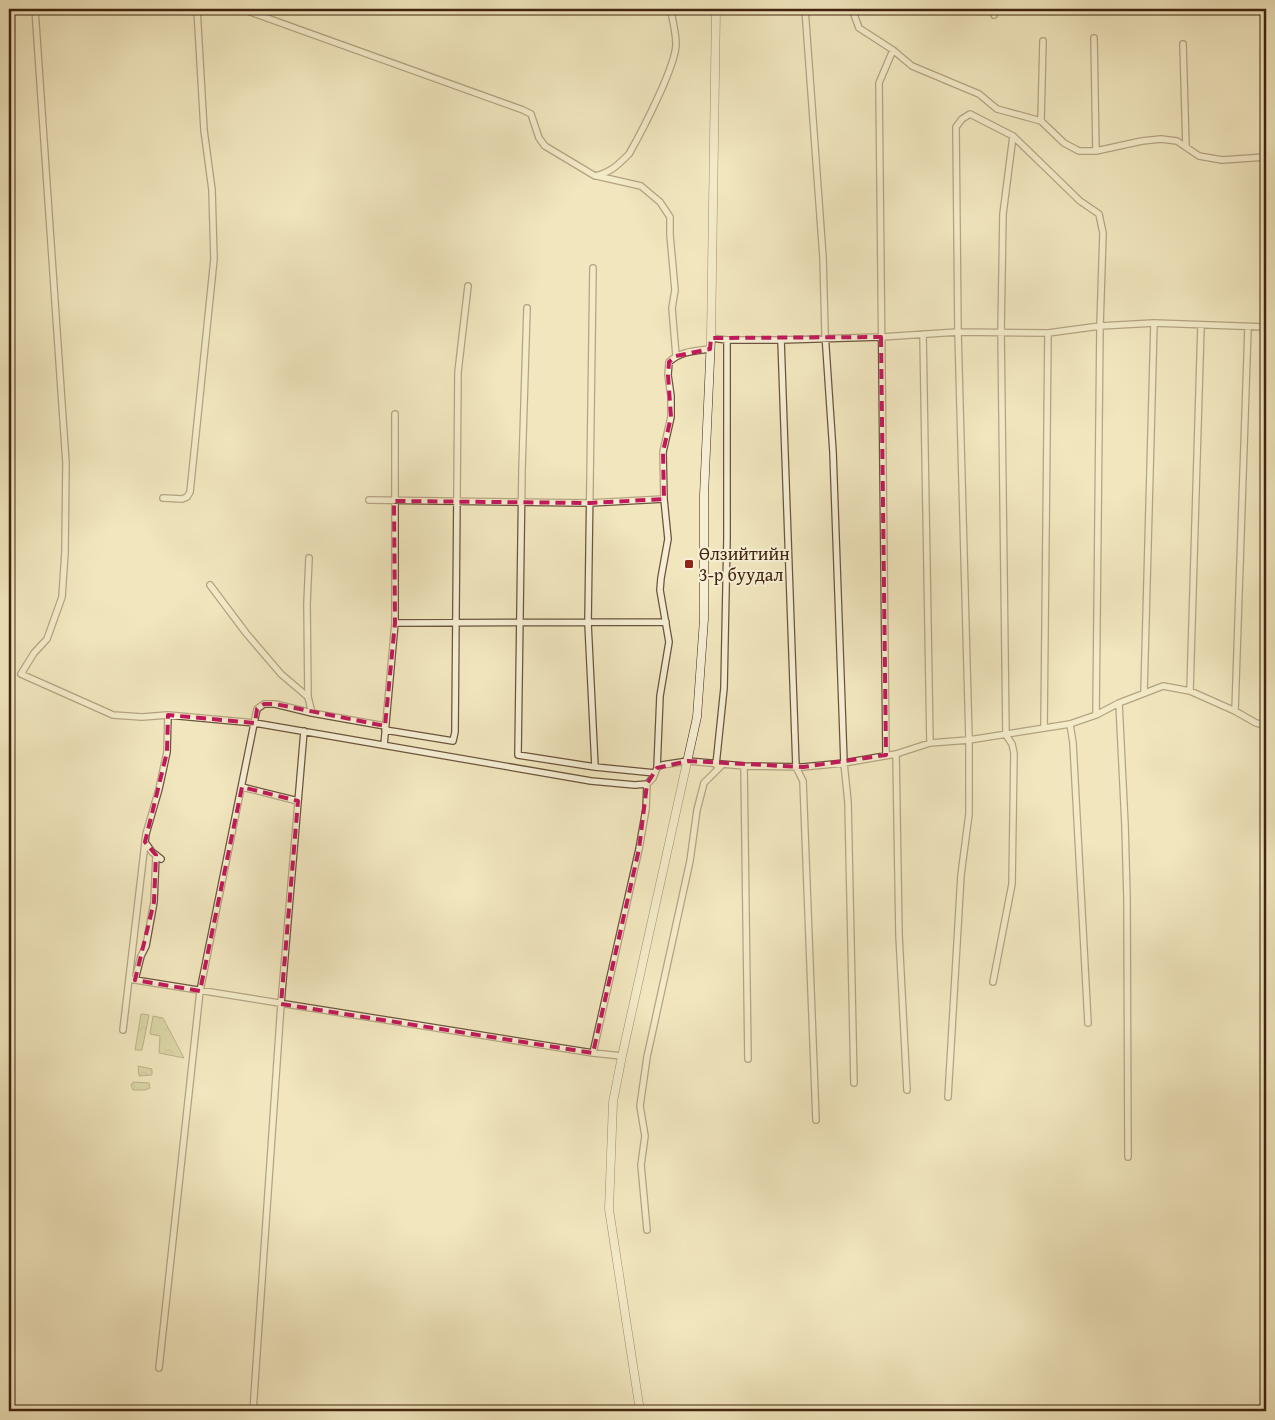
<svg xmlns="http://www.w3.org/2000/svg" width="1275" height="1420" font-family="'Gentium Book Plus',serif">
  <defs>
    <pattern id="forest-crowns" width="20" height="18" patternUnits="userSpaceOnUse" patternTransform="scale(1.25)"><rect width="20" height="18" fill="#c2c38c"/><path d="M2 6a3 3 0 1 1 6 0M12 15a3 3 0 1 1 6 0" fill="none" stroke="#a8a778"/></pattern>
  </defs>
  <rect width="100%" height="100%" fill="#f1e6be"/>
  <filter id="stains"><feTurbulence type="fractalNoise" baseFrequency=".004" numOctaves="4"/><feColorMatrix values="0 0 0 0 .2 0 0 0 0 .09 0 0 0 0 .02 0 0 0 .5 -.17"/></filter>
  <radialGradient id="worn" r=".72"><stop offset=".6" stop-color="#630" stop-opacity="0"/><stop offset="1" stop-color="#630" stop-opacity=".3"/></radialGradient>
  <path fill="url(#forest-crowns)" stroke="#81744e" d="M141,1014L149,1015L142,1050H135Z
    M153,1016L163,1018L184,1058L159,1053L160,1036L150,1034Z
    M138,1066L152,1069V1075L139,1076Z
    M133,1082L149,1083L150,1088L145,1090H133L131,1085Z"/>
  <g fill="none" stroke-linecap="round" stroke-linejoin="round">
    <defs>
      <path id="street" d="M35,9L66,463L65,552L62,597L47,639L34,653L21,674L113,715L142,717L168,715L255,723L591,781L635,785L647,784L653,778L657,768L662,765L688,761L744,766L803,767L844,763L896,754L930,743L969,740L1070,724L1096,715L1119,703L1163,686L1190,691L1235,711L1256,723L1266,725
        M242,9L523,110L531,114L539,138L545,146L595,176C611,172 617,166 629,154C641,133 676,66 676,44C676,32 672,20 671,9
        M805,9L823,257L825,333L833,452L844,763L848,802L854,1083
        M852,9L859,28L893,50L912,66L979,94L997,109L1041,121L1064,143L1079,151H1096L1142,141L1161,139L1177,141L1199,156L1222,160L1266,157
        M993,9L994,15
        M1263,9L1262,12L1266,20
        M1094,38L1096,151
        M1183,44L1186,147
        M1041,121L1043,41
        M597,176L641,186L660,202L670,217V235L675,290L672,308L676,356
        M593,268L588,623L595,767
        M527,308L522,469L518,755L595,767L655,773
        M1265,327L1266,295
        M923,334L930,743
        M711,338L727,340H781L881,337L958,332L1048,333L1100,326L1154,323L1266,327
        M781,340L796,767L803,781L816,1120
        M163,498L182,499L187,497L190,492L214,259L212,190L204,130L197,9
        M369,500L590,503L664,499
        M309,558L307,604L308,697L312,713L385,726
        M210,585L246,633L281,674L308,697
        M395,623L666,622
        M1190,691L1201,325
        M1144,693L1154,323
        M1119,703L1125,825L1127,898L1128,1157
        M1235,711L1248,328
        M1070,724L1073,743L1088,1023
        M1044,728L1048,333
        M385,730L453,741L455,732L458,372L468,286
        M384,745L395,623V414
        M896,754L899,935L907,1090
        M886,755L879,83L893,50
        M716,765L724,688L727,538V340
        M744,766L748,1059
        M657,768L660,696L669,642L660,590L661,578L668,539L664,499L663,452L671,417V396L668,375L669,362C681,351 695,351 710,349
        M242,787L298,801
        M145,842L152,852L161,859
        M129,979L593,1053L622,1056
        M135,980L141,956L146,946L154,902L156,855
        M993,982L1012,884L1014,753L1012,744L1006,735L1001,332L1003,214L1013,136
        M123,1030L146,834L159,789L167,752L168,715
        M593,1053L639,849L646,809L647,784
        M948,1097L961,875L969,814V740L958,332L956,127L962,119L970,114L1013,136L1080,201L1099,214L1103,233L1100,326L1096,715
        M647,1230L641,1165L645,1136L640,1106L647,1057L690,861L697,810L704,783L722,765
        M159,1368L200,991L257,709L264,704H275L312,713
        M253,1411L281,1004L304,731"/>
      <path id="secondary" d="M640,1411L609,1209L613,1102L622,1056L697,717L704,619V495L711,338L716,9"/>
    </defs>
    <use href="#street" stroke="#6c543b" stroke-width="8"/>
    <use href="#secondary" stroke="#40240f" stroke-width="9"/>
    <use href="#street" stroke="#f6efd5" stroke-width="5.5"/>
    <use href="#secondary" stroke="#f6efd5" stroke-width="8"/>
  </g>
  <path d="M0 0H1275V1420H0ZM881,337L886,755L803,767L688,761L657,768L647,784L639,849L593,1053L281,1004L298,801L242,787L200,991L135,980L154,902L156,855L145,842L167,752L168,715L255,723L257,709L264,704H275L385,726L395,623L394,501L590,503L664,499L663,452L671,417L668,375L669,362L676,356L710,349L711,338Z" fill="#f1e6be" fill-opacity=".55" fill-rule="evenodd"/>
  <path fill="none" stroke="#c2185b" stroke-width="4" stroke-dasharray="10 6" stroke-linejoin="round" d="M881,337L886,755L803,767L688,761L657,768L647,784L639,849L593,1053L281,1004L298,801L242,787L200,991L135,980L154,902L156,855L145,842L167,752L168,715L255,723L257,709L264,704H275L385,726L395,623L394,501L590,503L664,499L663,452L671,417L668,375L669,362L676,356L710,349L711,338Z"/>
  <rect fill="#8f2418" stroke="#f6efd5" stroke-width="2" x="684" y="559" width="10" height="10" rx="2.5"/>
  <g text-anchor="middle" stroke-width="4" stroke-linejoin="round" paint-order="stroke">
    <g font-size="18" fill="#40240f" stroke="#f6efd5" text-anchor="start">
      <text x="699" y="560">Өлзийтийн<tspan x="699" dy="21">3-р буудал</tspan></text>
    </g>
  </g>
  <rect width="1275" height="1420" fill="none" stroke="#f1e6be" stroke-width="30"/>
  <rect x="10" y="10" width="1255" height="1400" fill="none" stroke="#40240f" stroke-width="2.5"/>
  <rect x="15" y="15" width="1245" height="1390" fill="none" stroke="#40240f"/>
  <rect width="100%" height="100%" filter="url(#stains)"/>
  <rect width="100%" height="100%" fill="url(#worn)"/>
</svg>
